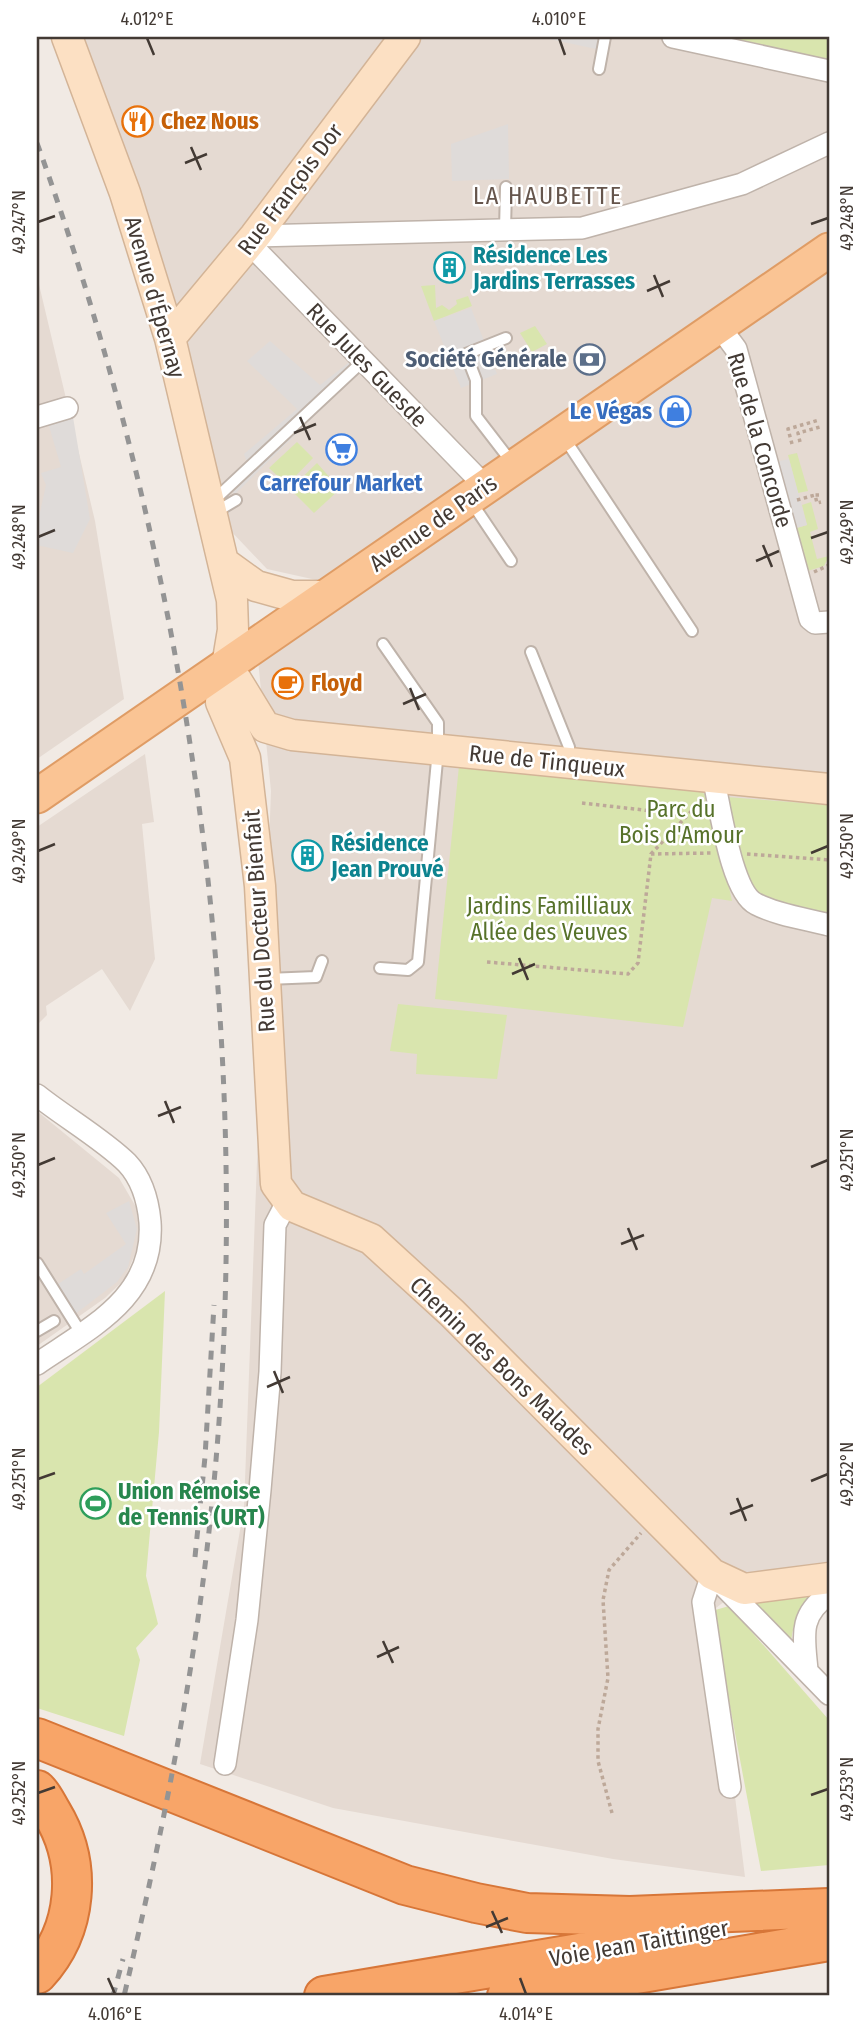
<svg xmlns="http://www.w3.org/2000/svg" width="866" height="2033" font-family="'Fira Sans Condensed',sans-serif">
  <rect width="100%" height="100%" fill="#f1eae4"/>
  <path fill="#e5dad2" d="M77,37H829V234L321,581L267,569L229,529Z
    M829,272V1563L759,1575L712,1611L745,1877L613,1859L333,1808L200,1764L244,1507L271,791L258,660Z
    M37,276L95,521L124,699L37,759Z
    M145,754L154,822L142,824L155,959L130,1011L102,969L46,1006L47,1015L37,1025V827Z
    M37,1111L119,1178L136,1207L139,1227L138,1247L124,1280L105,1298L37,1346Z"/>
  <path fill="#d9e5ae" d="M726,37H829V62Z
    M435,285L436,308L442,305L449,310L457,304L456,300L468,296L472,306L434,321L421,286Z
    M535,326L547,344L532,352L520,333Z
    M297,442L313,458L287,485L269,468Z
    M797,453L808,491L798,493L788,455Z
    M317,463L340,489L314,513L290,489Z
    M811,502L818,529L810,532L817,559L829,556L824,566L804,572L793,529L807,525L802,505Z
    M459,766L701,791L710,799L732,901L712,898L683,1027L435,999Z
    M727,797L829,805V916L761,902L743,871Z
    M398,1004L507,1015L497,1079L416,1074L417,1054L390,1051Z
    M165,1291L159,1432L146,1576L158,1624L136,1648L140,1660L124,1736L37,1708V1387Z
    M820,1586C801,1604 794,1617 791,1643L744,1596Z
    M729,1606L829,1720V1865L761,1871L712,1611Z"/>
  <path fill="#dfdbd9" d="M540,37H599L596,49Z
    M508,124L509,179L452,181L451,144Z
    M471,308L497,374L461,388L434,321Z
    M270,341L320,385L352,360L361,369L340,385L335,396L234,495L230,482L249,468L244,454L297,409L247,361Z
    M73,417L90,519L73,553L37,545V526L46,485L41,473L61,467L49,426Z
    M789,459L807,525L793,529L775,462Z
    M129,1201L137,1229L128,1267L117,1282L74,1315L55,1286L81,1269L84,1274L126,1244L106,1213Z"/>
  <g fill="none" stroke-linecap="round" stroke-linejoin="round">
    <defs>
      <path id="lane" d="M599,69L605,37
        M505,230L506,187
        M506,338L466,354L476,380V416L513,464
        M563,436L692,631
        M470,500L511,561
        M211,503L363,361
        M214,513L236,500
        M531,652L569,747V760
        M380,968L408,970L418,962L438,750V723L383,644
        M267,979L316,977L322,961
        M37,1263L81,1333
        M37,1331L54,1321"/>
      <path id="street" d="M673,37L829,71
        M255,236L582,228L742,184L829,143
        M249,243L485,486
        M719,326L736,349L810,619L815,623L829,622
        M37,417L67,408
        M713,777C720,805 731,892 756,904C777,915 806,919 829,925
        M37,1095C63,1116 104,1140 127,1163C142,1179 148,1200 150,1222C155,1297 91,1327 37,1364
        M807,1670C804,1636 798,1616 829,1594
        M225,1764L247,1620L260,1490L270,1372L275,1225L288,1200
        M730,1787L703,1602L712,1574L829,1694"/>
      <path id="secondary" d="M67,37L125,193L170,338L232,600L233,630L221,702L245,758L260,886L276,1184L292,1206L371,1239L452,1313L712,1574L744,1589L829,1578
        M170,338L255,236L405,37
        M224,563L256,586L292,596H326
        M227,665L265,727L292,735L829,789"/>
      <path id="primary" d="M37,796L829,250"/>
      <path id="highway" d="M37,1738L405,1885L476,1903L527,1913L630,1916L829,1908
        M37,1790C44,1797 47,1805 52,1813C83,1864 78,1930 37,1974
        M324,1996L686,1935
        M507,1996L829,1941"/>
    </defs>
    <use href="#lane" stroke="#bfb3aa" stroke-width="14"/>
    <use href="#street" stroke="#bfb3aa" stroke-width="24"/>
    <use href="#secondary" stroke="#d3b497" stroke-width="33"/>
    <use href="#primary" stroke="#df9c65" stroke-width="37"/>
    <use href="#highway" stroke="#d77638" stroke-width="42"/>
    <path stroke="#bda899" stroke-width="3.5" stroke-dasharray="3.5 3.5" stroke-linecap="butt" d="M800,442L798,433L820,427
      M792,444L788,429L819,420
      M819,495H815L817,503L821,502
      M797,500L815,495
      M814,572L829,565
      M582,803L687,815
      M651,854L712,853
      M747,854L829,860
      M487,962L628,974L638,963L651,854L700,802
      M612,1813L598,1761V1729L608,1678L603,1600L609,1570L641,1533"/>
    <use href="#lane" stroke="#fff" stroke-width="10"/>
    <use href="#street" stroke="#fff" stroke-width="21"/>
    <use href="#secondary" stroke="#fce0c3" stroke-width="30"/>
    <use href="#primary" stroke="#fac494" stroke-width="33"/>
    <use href="#highway" stroke="#f8a568" stroke-width="38"/>
    <path stroke="#949494" stroke-width="5" stroke-dasharray="9 9" stroke-linecap="butt" d="M37,143C194,578 260,1060 210,1522C193,1683 161,1839 124,1996
      M195,1557L205,1457L214,1305
      M113,1996L123,1959"/>
  </g>
  <path fill="none" stroke="#433a34" stroke-width="2.5" d="M147,38L154,55M559,38L565,55M191,147L201,170M185,163L207,154M38,222L55,216M811,224L828,218M654,275L663,297M647,291L670,281M300,417L310,440M294,433L316,424M38,537L55,530M811,538L828,532M763,545L772,567M756,561L779,551M410,688L419,710M403,704L426,694M38,851L55,844M811,853L828,846M519,958L528,980M512,974L535,964M165,1101L174,1123M158,1116L181,1107M38,1165L55,1158M811,1167L828,1160M628,1228L637,1250M621,1244L644,1235M274,1371L283,1393M267,1387L290,1377M38,1479L55,1473M811,1481L828,1474M737,1498L746,1521M730,1514L753,1505M383,1641L393,1663M377,1657L399,1647M38,1793L55,1787M811,1795L828,1789M492,1911L502,1933M486,1927L508,1918M108,1978L115,1994M520,1978L526,1994"/>
  <defs>
    <symbol id="restaurant-ring" viewBox="-11 -11 22 22"><circle r="9.5" fill="#fff" stroke="#e8710a" stroke-width="1.5"/><path d="M-5-6h1v4h1v-4h1v4h1v-4h1v5L-1.5 .5V6h-2V.5L-5-1ZM5-6V6H3V1.5H1.5Q1.5-4 5-6Z" fill="#e8710a"/></symbol>
    <symbol id="building-ring" viewBox="-11 -11 22 22"><circle r="9.5" fill="#fff" stroke="#0f9aa8" stroke-width="1.5"/><path d="M-4-6H4V6H1V3H-1V6H-4ZM-2.5-4.3h1.7v1.8h-1.7ZM.8-4.3h1.7v1.8H.8ZM-2.5-1h1.7V.8h-1.7ZM.8-1h1.7V.8H.8Z" fill="#0f9aa8"/></symbol>
    <symbol id="bank-ring" viewBox="-11 -11 22 22"><circle r="9.5" fill="#fff" stroke="#5c6f8a" stroke-width="1.5"/><path d="M-6-4H6V4H-6ZM0-2.3a2.3 2.3 0 1 0 0 4.6a2.3 2.3 0 1 0 0-4.6Z" fill="#5c6f8a"/></symbol>
    <symbol id="shop-ring" viewBox="-11 -11 22 22"><circle r="9.5" fill="#fff" stroke="#3f7fe0" stroke-width="1.5"/><path d="M-5-2.5h2.3a2.7 3.5 0 0 1 5.4 0H5L5.5 6h-11ZM-1.5-2.5h3a1.5 2.3 0 0 0-3 0Z" fill="#3f7fe0"/></symbol>
    <symbol id="supermarket-ring" viewBox="-11 -11 22 22"><circle r="9.5" fill="#fff" stroke="#3f7fe0" stroke-width="1.5"/><path d="M-6-5.5h2.5l.6 2H6L4.5 2H-2.5L-4.4-4H-6ZM-1.5 3.2a1.3 1.3 0 1 0 .1 0ZM3 3.2a1.3 1.3 0 1 0 .1 0Z" fill="#3f7fe0"/></symbol>
    <symbol id="cafe-ring" viewBox="-11 -11 22 22"><circle r="9.5" fill="#fff" stroke="#e8710a" stroke-width="1.5"/><path d="M-5.5-4.5H6V0H3Q3 3.5 0 3.5H-2.5Q-5.5 3.5-5.5 0ZM3-3.2v2h1.7v-2ZM-6 4.5H4V6H-6Z" fill="#e8710a"/></symbol>
    <symbol id="stadium-ring" viewBox="-11 -11 22 22"><circle r="9.5" fill="#fff" stroke="#2e9e5b" stroke-width="1.5"/><path d="M0-5a6.5 5 0 1 0 0 10a6.5 5 0 1 0 0-10ZM-3.5-1.8h7v3.6h-7Z" fill="#2e9e5b"/></symbol>
  </defs>
  <g fill-rule="evenodd">
    <use href="#restaurant-ring" x="120" y="104" width="35" height="35"/>
    <use href="#building-ring" x="432" y="250" width="35" height="35"/>
    <use href="#bank-ring" x="572" y="342" width="35" height="35"/>
    <use href="#shop-ring" x="658" y="394" width="35" height="35"/>
    <use href="#supermarket-ring" x="324" y="432" width="35" height="35"/>
    <use href="#cafe-ring" x="270" y="666" width="35" height="35"/>
    <use href="#building-ring" x="290" y="838" width="35" height="35"/>
    <use href="#stadium-ring" x="78" y="1486" width="35" height="35"/>
  </g>
  <g text-anchor="middle" stroke-width="5" stroke-linejoin="round" paint-order="stroke">
    <g font-size="23" font-weight="bold" fill="#c56008" stroke="#fff" text-anchor="start">
      <text x="161" y="129">Chez Nous</text>
      <text x="311" y="691">Floyd</text>
    </g>
    <g font-size="23" fill="#433a34" stroke="#fff">
      <text transform="translate(290 189) rotate(-53)" y="8">Rue François Dor</text>
      <text transform="translate(155 297) rotate(74)" y="8">Avenue d'Épernay</text>
      <text transform="translate(367 365) rotate(46)" y="8">Rue Jules Guesde</text>
      <text transform="translate(760 440) rotate(74)" y="8">Rue de la Concorde</text>
      <text transform="translate(433 523) rotate(-35)" y="8">Avenue de Paris</text>
      <text transform="translate(547 761) rotate(6)" y="8">Rue de Tinqueux</text>
      <text transform="translate(259 921) rotate(-94)" y="8">Rue du Docteur Bienfait</text>
      <text transform="translate(502 1366) rotate(44)" y="8">Chemin des Bons Malades</text>
      <text transform="translate(639 1943) rotate(-10)" y="8">Voie Jean Taittinger</text>
    </g>
    <g font-size="23" font-weight="bold" fill="#0d838f" stroke="#fff" text-anchor="start">
      <text x="473" y="263">Résidence Les<tspan x="473" dy="26">Jardins Terrasses</tspan></text>
      <text x="331" y="851">Résidence<tspan x="331" dy="26">Jean Prouvé</tspan></text>
    </g>
    <g font-size="23" font-weight="bold" fill="#4e5e75" stroke="#fff" text-anchor="end">
      <text x="567" y="367">Société Générale</text>
    </g>
    <g font-size="23" font-weight="bold" fill="#366cbe" stroke="#fff" text-anchor="end">
      <text x="652" y="419">Le Végas</text>
      <text x="341" y="491" text-anchor="middle">Carrefour Market</text>
    </g>
    <g font-size="23" fill="#57722a" stroke="#fff">
      <text x="681" y="817">Parc du<tspan x="681" dy="26">Bois d'Amour</tspan></text>
      <text x="549" y="914">Jardins Familliaux<tspan x="549" dy="26">Allée des Veuves</tspan></text>
    </g>
    <g font-size="23" font-weight="bold" fill="#27864d" stroke="#fff" text-anchor="start">
      <text x="118" y="1499">Union Rémoise<tspan x="118" dy="26">de Tennis (URT)</tspan></text>
    </g>
    <g font-size="24" letter-spacing="2" fill="#65554c" stroke="#fff">
      <text x="548" y="204">LA HAUBETTE</text>
    </g>
  </g>
  <rect width="866" height="2033" fill="none" stroke="#ffffff" stroke-width="77"/>
  <rect x="38" y="38" width="790" height="1956" fill="none" stroke="#433a34" stroke-width="2.5"/>
  <g font-size="18" text-anchor="middle" fill="#433a34">
    <text x="147" y="25">4.012°E</text>
    <text x="559" y="25">4.010°E</text>
    <text transform="translate(847 218) rotate(-90)" y="6">49.248°N</text>
    <text transform="translate(19 222) rotate(-90)" y="6">49.247°N</text>
    <text transform="translate(847 532) rotate(-90)" y="6">49.249°N</text>
    <text transform="translate(19 537) rotate(-90)" y="6">49.248°N</text>
    <text transform="translate(847 846) rotate(-90)" y="6">49.250°N</text>
    <text transform="translate(19 851) rotate(-90)" y="6">49.249°N</text>
    <text transform="translate(847 1160) rotate(-90)" y="6">49.251°N</text>
    <text transform="translate(19 1165) rotate(-90)" y="6">49.250°N</text>
    <text transform="translate(847 1474) rotate(-90)" y="6">49.252°N</text>
    <text transform="translate(19 1479) rotate(-90)" y="6">49.251°N</text>
    <text transform="translate(847 1789) rotate(-90)" y="6">49.253°N</text>
    <text transform="translate(19 1793) rotate(-90)" y="6">49.252°N</text>
    <text x="115" y="2020">4.016°E</text>
    <text x="526" y="2020">4.014°E</text>
  </g>
</svg>
